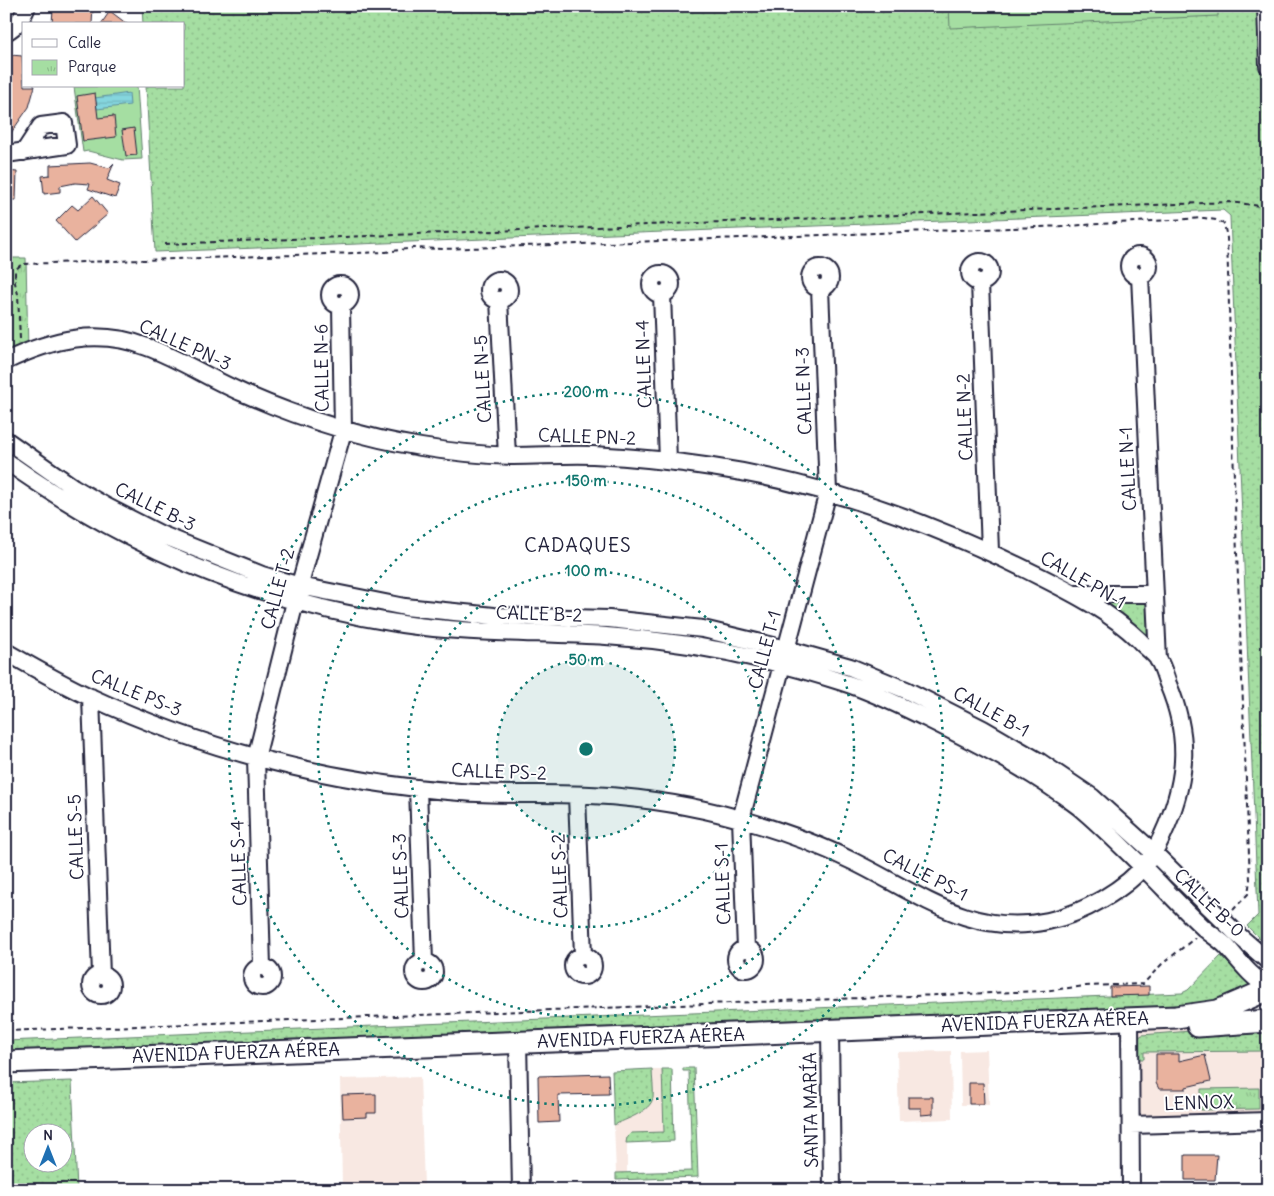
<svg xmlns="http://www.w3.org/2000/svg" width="1274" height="1196" font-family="Delius,sans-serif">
  <defs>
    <pattern id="grass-dots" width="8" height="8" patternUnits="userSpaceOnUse" patternTransform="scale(1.25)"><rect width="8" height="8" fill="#a5dea2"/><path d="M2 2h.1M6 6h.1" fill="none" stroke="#8ebe8c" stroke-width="1.8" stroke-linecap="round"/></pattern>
    <pattern id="park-tufts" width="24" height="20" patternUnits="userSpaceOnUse" patternTransform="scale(1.25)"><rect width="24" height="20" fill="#a5dea2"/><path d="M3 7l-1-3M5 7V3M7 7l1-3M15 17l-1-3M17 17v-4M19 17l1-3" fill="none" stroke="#8ebe8c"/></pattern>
    <pattern id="water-rules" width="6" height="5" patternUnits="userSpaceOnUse" patternTransform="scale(1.25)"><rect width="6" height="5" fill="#85d6de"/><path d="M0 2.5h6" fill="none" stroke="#73b7bf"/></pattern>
  </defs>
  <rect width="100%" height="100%" fill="#fff"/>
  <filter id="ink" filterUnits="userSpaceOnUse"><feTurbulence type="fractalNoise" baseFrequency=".02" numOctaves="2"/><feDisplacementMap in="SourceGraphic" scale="10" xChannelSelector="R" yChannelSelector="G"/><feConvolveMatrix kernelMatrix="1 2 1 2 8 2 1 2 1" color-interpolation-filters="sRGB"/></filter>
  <g filter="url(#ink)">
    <path fill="#f8e8e2" d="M1268,1021V1121L1131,1125L1130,1029Z
      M987,1050L989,1105H961L960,1051Z
      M951,1051L952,1119L899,1121L897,1052Z
      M652,1069H672L674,1141L627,1143V1173H616L614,1125L647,1107L653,1094Z
      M420,1077L424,1185L342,1186L340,1079Z"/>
    <path fill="url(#grass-dots)" stroke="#64806e" fill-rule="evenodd" d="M142,6H1268V208H1265L1268,263V947L1247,926L1258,915L1230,216L1223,210L155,252L146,86H184V24H143Z
      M1076,594H1154L1158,660Z
      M1221,956L1250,985V990L1208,1010L6,1059V1041L1182,993L1188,990Z
      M1203,1030L1268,1031V1051L1144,1052V1059H1139L1137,1055L1138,1038L1142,1035Z
      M683,1068H694L698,1177L616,1180V1173L692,1171L689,1071H683Z
      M652,1069C652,1078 654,1089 653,1098C650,1112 626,1119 614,1125L612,1071Z
      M662,1069H672L674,1141L626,1143L627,1137L631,1133L664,1132Z
      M72,1081L77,1190H6V1083ZM32,1134H62V1164H32Z"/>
    <path fill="url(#park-tufts)" stroke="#64806e" d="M6,258H26L28,351L6,361Z
      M1259,1088V1109L1201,1110V1089Z"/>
    <path fill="#a5dea2" stroke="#64806e" d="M949,6H1218V16L950,28Z
      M137,86L142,159L123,160L88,151L83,152L74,87Z"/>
    <path fill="url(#water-rules)" stroke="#5d8e9d" d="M129,93L130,105L97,109L95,98Z"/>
    <path fill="#e9b29e" stroke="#22223b" d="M70,6H93L92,24H52L53,8L70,9Z
      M110,11L127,24H101Z
      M11,55L22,56L24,86H35L29,107L6,140V100L10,96L13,84L6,81V66L10,65Z
      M95,93L98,118L114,116L116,137L83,141L77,96Z
      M134,128L137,155L126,156L122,130Z
      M90,163L109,168L114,163L107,180L120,185L115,198L88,189L90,184L75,183L60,186V192L44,194L42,176L50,175V165Z
      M6,171L17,172L16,200H6Z
      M93,196L108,214L75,242L56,221L72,205L78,210Z
      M1149,986V995L1110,996V987Z
      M1156,1054H1179V1061L1205,1055L1211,1081L1186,1087V1089H1159L1156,1083Z
      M608,1074L609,1094L558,1095L559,1122L539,1123L538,1076Z
      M969,1083H983L984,1104H969Z
      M376,1094V1113H367V1117L343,1118L342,1095Z
      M908,1097H933V1114L921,1115V1108H908Z
      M1185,1155H1217L1215,1180H1185Z"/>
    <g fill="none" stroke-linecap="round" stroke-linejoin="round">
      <defs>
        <path id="minor" d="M1266,6L1268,66
          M6,32C17,26 23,18 27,6
          M6,154L67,145L64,123L41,126L24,152
          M1129 266a10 10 0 1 1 20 0a10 10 0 1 1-20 0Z
          M970 272a10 10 0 1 1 20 0a10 10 0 1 1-20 0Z
          M810 278a10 10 0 1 1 20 0a10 10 0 1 1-20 0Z
          M651 284a10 10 0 1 1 20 0a10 10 0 1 1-20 0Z
          M1140,276L1158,660
          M489 290a10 10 0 1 1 20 0a10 10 0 1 1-20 0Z
          M980,282L990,551
          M330 295a10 10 0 1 1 20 0a10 10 0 1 1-20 0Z
          M662,294L668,461
          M499,300L507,456
          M6,361C52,339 98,328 147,347C180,359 210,379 243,393C300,418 359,437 421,447C451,452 482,455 513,456C540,456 566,454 593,455C633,457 673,461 712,467C827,484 936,524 1039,576C1075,594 1110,612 1139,640C1145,647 1153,652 1158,659C1163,667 1165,676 1168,684C1189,734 1188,775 1167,825C1162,837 1156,850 1148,861C1127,889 1082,914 1048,921C970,938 915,891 850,860C818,844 784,832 750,822C708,809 663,801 620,797C567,792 513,796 460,792C332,783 204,750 88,696C60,683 33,667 6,652
          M6,440L73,487L107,507L160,534L262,575L300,586L405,607L494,616L609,619L703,629L786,649L850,667L906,690L983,729L1040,762L1092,797L1154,853L1238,935L1268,961
          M6,461C124,546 258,602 402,624C469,634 538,632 606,636C686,641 766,657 842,682C871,691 899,705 926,718C979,744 1032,771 1079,807C1102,826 1124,849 1146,870C1166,890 1185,911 1206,930C1213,936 1222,941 1228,948C1241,963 1251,977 1268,987
          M1076,594H1154
          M91,697L101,975
          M418,788L424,962
          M577,795L583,956
          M736 959a10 10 0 1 1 20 0a10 10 0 1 1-20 0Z
          M746,949L741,819L828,492L820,288
          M573 966a10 10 0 1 1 20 0a10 10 0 1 1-20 0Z
          M414 972a10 10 0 1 1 20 0a10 10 0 1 1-20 0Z
          M252 977a10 10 0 1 1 20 0a10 10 0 1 1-20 0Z
          M262,967L256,758L295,602L343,431L341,305
          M91 985a10 10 0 1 1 20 0a10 10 0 1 1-20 0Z
          M1130,1018L1131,1190
          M830,1030L832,1190
          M518,1042L521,1190
          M1131,1125L1268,1121"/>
        <path id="major" d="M1198,1026L1268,1021
          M6,1062L1176,1017L1218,1011L1267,990"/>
      </defs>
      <use href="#minor" stroke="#22223b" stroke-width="20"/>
      <use href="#major" stroke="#22223b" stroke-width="25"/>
      <path stroke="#22223b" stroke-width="2" stroke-dasharray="5 4" stroke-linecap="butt" d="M165,244L1230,202L1268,207
        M20,339L18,294L15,283V270L22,264L386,252L413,248L443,249L1066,226L1204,218L1216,220L1224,224L1227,238L1234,478L1250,880L1248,894L1233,910
        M6,1031L1042,991L1086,986L1143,984L1162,964L1195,938"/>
      <use href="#minor" stroke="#fff" stroke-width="16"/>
      <use href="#major" stroke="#fff" stroke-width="21"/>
    </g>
  </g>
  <circle cx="586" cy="749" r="89" fill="#0f766e" fill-opacity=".12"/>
  <g fill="none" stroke="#0f766e" stroke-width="2.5" stroke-dasharray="2.5 5">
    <circle cx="586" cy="749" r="89"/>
    <circle cx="586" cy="749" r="178"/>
    <circle cx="586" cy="749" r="268"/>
    <circle cx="586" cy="749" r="357"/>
  </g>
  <g text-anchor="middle" stroke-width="4" stroke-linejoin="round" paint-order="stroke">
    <g font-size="18" fill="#22223b" stroke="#fff">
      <text transform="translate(185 345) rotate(24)" y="6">CALLE PN-3</text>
      <text transform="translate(644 364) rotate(-92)" y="6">CALLE N-4</text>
      <text transform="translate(322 368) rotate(-91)" y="6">CALLE N-6</text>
      <text transform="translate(483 379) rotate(-93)" y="6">CALLE N-5</text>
      <text transform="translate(804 391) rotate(-92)" y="6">CALLE N-3</text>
      <text transform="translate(965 417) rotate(-92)" y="6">CALLE N-2</text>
      <text transform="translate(587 437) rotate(2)" y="6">CALLE PN-2</text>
      <text transform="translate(1128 469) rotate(-93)" y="6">CALLE N-1</text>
      <text transform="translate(155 507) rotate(26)" y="6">CALLE B-3</text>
      <text transform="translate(1083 580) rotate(30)" y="6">CALLE PN-1</text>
      <text transform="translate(278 589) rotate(-75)" y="6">CALLE T-2</text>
      <text transform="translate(539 614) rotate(2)" y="6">CALLE B-2</text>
      <text transform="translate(765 650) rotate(-75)" y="6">CALLE T-1</text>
      <text transform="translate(136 693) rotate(22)" y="6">CALLE PS-3</text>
      <text transform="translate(991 712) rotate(29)" y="6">CALLE B-1</text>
      <text transform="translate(499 772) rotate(2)" y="6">CALLE PS-2</text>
      <text transform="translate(76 837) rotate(-92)" y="6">CALLE S-5</text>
      <text transform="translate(239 863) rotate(-92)" y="6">CALLE S-4</text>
      <text transform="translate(925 875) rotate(27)" y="6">CALLE PS-1</text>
      <text transform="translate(401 876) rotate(-92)" y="6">CALLE S-3</text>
      <text transform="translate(560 876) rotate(-92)" y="6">CALLE S-2</text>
      <text transform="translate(723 884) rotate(-92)" y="6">CALLE S-1</text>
      <text transform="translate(1209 903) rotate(44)" y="6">CALLE B-0</text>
      <text transform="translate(1045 1022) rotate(-2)" y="6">AVENIDA FUERZA AÉREA</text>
      <text transform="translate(641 1038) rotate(-2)" y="6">AVENIDA FUERZA AÉREA</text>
      <text transform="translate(236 1053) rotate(-2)" y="6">AVENIDA FUERZA AÉREA</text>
      <text transform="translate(1199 1103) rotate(-2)" y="6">LENNOX</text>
      <text transform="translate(811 1110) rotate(-91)" y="6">SANTA MARÍA</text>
    </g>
    <g font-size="19" letter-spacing="1" fill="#22223b" stroke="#fff">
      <text x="578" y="552">CADAQUES</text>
    </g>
  </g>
  <circle cx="586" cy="749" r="8" fill="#0f766e" stroke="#fff" stroke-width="2.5"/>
  <g font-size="15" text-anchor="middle" font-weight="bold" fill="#0f766e" stroke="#fff" stroke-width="4" stroke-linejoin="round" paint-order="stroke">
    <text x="586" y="397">200 m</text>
    <text x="586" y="486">150 m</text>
    <text x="586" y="576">100 m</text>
    <text x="586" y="665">50 m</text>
  </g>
  <rect width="1274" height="1196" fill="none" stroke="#fff" stroke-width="25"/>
  <rect x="12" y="12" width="1249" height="1171" fill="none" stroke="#22223b" stroke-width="2" filter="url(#ink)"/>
  <rect x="22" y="22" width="162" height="65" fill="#ffffff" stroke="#a7a7b1"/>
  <rect x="32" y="39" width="25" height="8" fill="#ffffff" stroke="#a7a7b1"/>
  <text x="68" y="48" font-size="15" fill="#22223b">Calle</text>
  <rect x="32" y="60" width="25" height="15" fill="url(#park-tufts)" stroke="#a7a7b1"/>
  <text x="68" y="72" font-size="15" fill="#22223b">Parque</text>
  <g transform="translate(48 1148)"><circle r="24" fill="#ffffff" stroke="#a7a7b1"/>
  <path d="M0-4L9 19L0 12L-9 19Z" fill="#1f6fb2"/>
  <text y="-8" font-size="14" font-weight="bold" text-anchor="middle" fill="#22223b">N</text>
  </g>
</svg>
